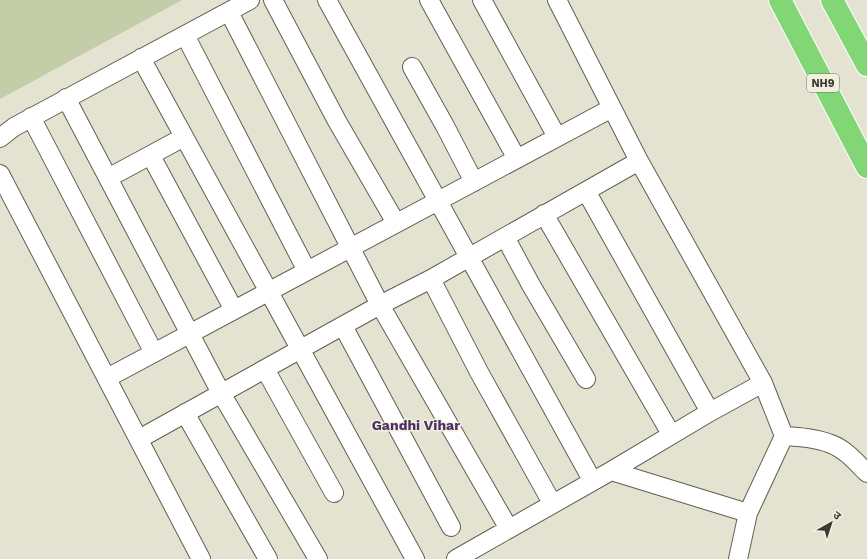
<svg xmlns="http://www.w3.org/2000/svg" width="867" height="559" font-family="'Work Sans','Noto Sans Devanagari',sans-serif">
  <rect width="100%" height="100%" fill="#e4e2d1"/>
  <path fill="#c3cda7" d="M0,0H182L0,99Z"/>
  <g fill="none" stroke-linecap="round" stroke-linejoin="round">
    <defs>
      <path id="street" d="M273,0L337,121L396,223
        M327,0C416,160 503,320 592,480
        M429,0L517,159
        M482,0L557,137
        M557,0L639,161L763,383L784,436
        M229,12L380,305L509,529
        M185,35L307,271
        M141,58L415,559
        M412,67L445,126L474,182
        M66,98L221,393L318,559
        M31,117L154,353
        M0,138L14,127L250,0
        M151,156L234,310
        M0,174L201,559
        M108,178L184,137
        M586,191L710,412
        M544,214L671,434
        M505,237L531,285L586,379
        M431,279L479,372L552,503
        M343,326L451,527
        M265,369L334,493
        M107,378L612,108
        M185,413L268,559
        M139,439L380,305L431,279L639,161
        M611,471L748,513
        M456,559L611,471L710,412L763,383
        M738,559L748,513L784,436C800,437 816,438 831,444C845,449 856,462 867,473"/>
      <path id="highway" d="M780,0L867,167
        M832,0L867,65"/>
    </defs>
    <use href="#street" stroke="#615f50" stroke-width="20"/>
    <use href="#highway" stroke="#fff" stroke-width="24"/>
    <use href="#street" stroke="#fff" stroke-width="18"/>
    <use href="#highway" stroke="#82d676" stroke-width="22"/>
  </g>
  <g text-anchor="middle" stroke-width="3" stroke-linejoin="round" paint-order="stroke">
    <rect fill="#f2efde" stroke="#717066" stroke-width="1" x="807" y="74" width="32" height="18" rx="3"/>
    <g font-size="11" font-weight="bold" fill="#3a3932">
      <text x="823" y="87">NH9</text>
    </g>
    <g font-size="14" font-weight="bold" fill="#4b2f69" stroke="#f2efde">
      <text x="416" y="430">Gandhi Vihar</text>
    </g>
  </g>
  <g transform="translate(831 523) rotate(39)" stroke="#f2efde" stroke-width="3" paint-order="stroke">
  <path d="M0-3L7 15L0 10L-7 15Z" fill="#3a3932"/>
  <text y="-6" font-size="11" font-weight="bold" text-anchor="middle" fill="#3a3932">उ</text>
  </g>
</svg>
